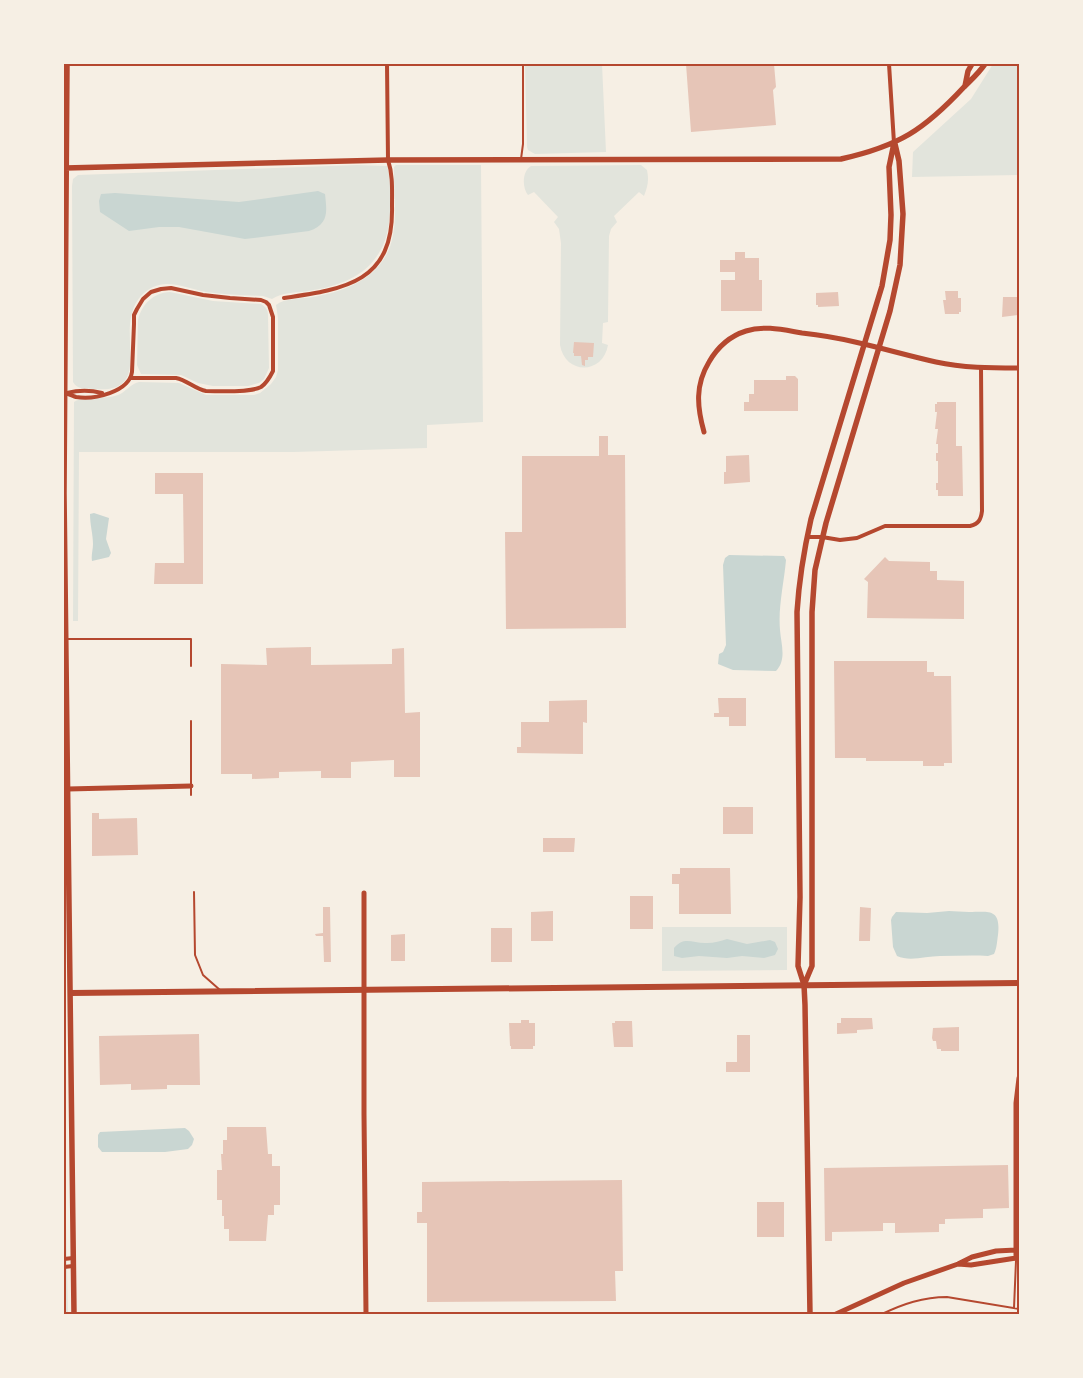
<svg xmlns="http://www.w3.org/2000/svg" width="1083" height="1378" font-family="Signika,sans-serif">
  <rect width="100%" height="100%" fill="#f6efe4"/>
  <path fill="#e2e4dc" d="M525,64H602L606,152L535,154L528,150L527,147Z
    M993,64H1019V175L912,177L913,152L971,99Z
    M357,165L387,166C392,180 391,208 389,223C383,268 350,285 308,291C295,293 283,292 272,299L263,296C244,295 225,295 206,292C189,289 170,279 153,287C106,311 152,378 113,388C107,390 100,389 93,389C86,388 77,390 73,382L72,186L73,179L78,175Z
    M396,165H481L483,422L427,425V448L294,452H79L78,621H73L74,402C84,395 105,400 118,395C126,392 130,384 139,382L179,383L206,395H254L260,393L271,384L276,377L278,370V318L276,305C284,298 302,299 313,297C348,291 386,276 393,235C397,215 394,194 394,173V167Z
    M641,165L647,170C649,180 648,186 644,196L639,192L614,216L617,222L611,229L609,236L608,320V322L603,323L602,343L608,345C603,375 565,375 560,345L561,243L559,229L554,222L558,217L534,192L528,195C522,188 522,171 531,166Z
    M170,292L213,301L261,304C266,307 268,310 268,315L269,368L264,379L259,383L248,386H213L198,383L181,375L141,374L137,365L138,320C142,304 153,293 170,292Z
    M662,927H787V970L662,971Z
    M64,1131L68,1314H64Z"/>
  <path fill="#c9d6d2" d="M318,191L325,194C327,212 329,224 309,231L245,239L179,227H159L129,231L100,212L99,201L101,194L115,193L239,202Z
    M94,513L109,518L106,539L111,553L109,557L92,561C91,555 93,550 93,544C93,534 90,525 90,514Z
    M729,555L784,556L786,560C784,583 778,607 780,630C781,644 787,659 776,671L733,670L718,664L719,654L723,652L726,645L723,565L725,558Z
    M949,911C955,911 962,912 969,912C989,912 1001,908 998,935C997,941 997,948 994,954L988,956C972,955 956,956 940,956C926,956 910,962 897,956L893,947L891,920L892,917L896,912L927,913Z
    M727,939L747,944L770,940L775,942L778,949L775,955L764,958L742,956L727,958L699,956L682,958L674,956V948C684,935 694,944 707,943C714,943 721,941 727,939Z
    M185,1128L189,1131L194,1139L192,1145L188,1149L165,1152H102L98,1147V1135L100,1132Z"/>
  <path fill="#e6c5b7" d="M686,64H774L776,87L773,90L776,125L691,132Z
    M735,252H745V258H759V280H762V311H721V280H735V272H720V260H735Z
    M945,291H958V298H961V312H959V314H945L943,300H946Z
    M838,292L839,306L818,307V305H816V293Z
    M1003,297H1019V315L1002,317Z
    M574,342L594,343L593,357H588V360H585V366L582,365L581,356H574V353H573Z
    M786,376H795L798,379V411H744V402H749V394H754V380H786Z
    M937,402H956V446H962L963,496H938V490H936V483H938V461H936V453H938V444H936L938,429H935L937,412H935V404H937Z
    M599,436H608V455H625L626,628L506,629L505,532H522V456H599Z
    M749,455L750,482L724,484V472H726V456Z
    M155,473H203V584H154L155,563H184L183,494H155Z
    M885,557L889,561L930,562V571H937V580L964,581V619L867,618L868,582L864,579Z
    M311,647V665L392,664V649L404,648L405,713L420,712V777H394V760L351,762V778H321V771L279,772V778L252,779V774H221V664L267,665L266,648Z
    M834,661H927V672H934V676H951L952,763H944V766H923V761H866V758H835Z
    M718,698H746V726H729V717H714V713H719Z
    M587,700V723L583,722V754L517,753V747H521V722H549V701Z
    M723,807H753V834H723Z
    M92,813H99V819L137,818L138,855L92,856Z
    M543,838H575L574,852H543Z
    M680,868H730L731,914H679V884H672V874H680Z
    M630,896H653V929H630Z
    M323,907H330L331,962H324L323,936H316L315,934L323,933Z
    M860,907L871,908L870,941H859Z
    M553,911V941H531V912Z
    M491,928H512V962H491Z
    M405,934V961H391V935Z
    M841,1018H872L873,1029L857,1030V1033L837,1034V1023H841Z
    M521,1020H529V1023H535V1046H533V1049H511V1046H510L509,1023H521Z
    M615,1021H632L633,1047H614L612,1023H615Z
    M959,1027V1051H941V1049H937L936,1041H933L932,1038L933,1028Z
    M199,1034L200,1085H167V1089L131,1090V1084L100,1085L99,1036Z
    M737,1035H750V1072H726V1062H737Z
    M227,1127H266L268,1154H272V1166H280V1205H274V1215H268L266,1241H229V1229H224V1216H222V1200H217V1170H222L221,1154H223V1140H227Z
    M1008,1165L1009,1208L983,1209V1218L945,1219V1224H939V1232L895,1233V1223H883V1231L832,1232V1241H825L824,1168Z
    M622,1180L623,1271H615L616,1301L427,1302V1223H417V1212H422V1182Z
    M757,1202H784V1237H757Z"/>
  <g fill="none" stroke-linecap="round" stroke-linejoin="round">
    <path stroke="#b5482f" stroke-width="2" d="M521,159L523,144V64
      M68,639H191V666
      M191,721V795
      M194,892L195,955L203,975L220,990
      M1014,1308L1016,1261
      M882,1314C903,1304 923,1297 947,1297L1019,1309"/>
    <path stroke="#b5482f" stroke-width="4" d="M889,64L894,143
      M284,298C346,289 394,282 392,206C392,190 393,175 388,160L387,64
      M65,393C69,394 73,396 76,397C94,400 129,392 132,372L134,324V315L137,309L143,299L151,292L161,289L171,288L203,295L230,298L261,300L266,302L269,305L273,317V371C270,377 267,383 261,387C249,393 220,391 206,391C195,389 187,380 176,378H131
      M67,393C79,390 90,390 102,393
      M807,537H822L840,540L857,538L885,526H970C979,524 981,519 982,511L981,367
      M64,1259L73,1258
      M64,1267L73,1266"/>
    <path stroke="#b5482f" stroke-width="5" d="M704,432C697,407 695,385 709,362C717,348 730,336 746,331C764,325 784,330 802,333C820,335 838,338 855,342C882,348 909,356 936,362C963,368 991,368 1019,368
      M68,789L191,786
      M364,893V1114L366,1314
      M958,1264L971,1265L1016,1258V1103L1019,1078
      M836,1314L904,1283L958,1264L972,1257L996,1251L1016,1250"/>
    <path stroke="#b5482f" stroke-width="5.5" d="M67,64L64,493L74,1314
      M965,86L968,71L972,64
      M65,168L388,160L841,159C899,146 924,130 964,87C972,79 979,73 985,64
      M804,985L812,966V612L815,570L826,523L890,311L900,265L903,214L899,161L895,144
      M1016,1250L1019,1249
      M1016,1258H1019
      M810,1314L805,1005L804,985L798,966L800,897L797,612C799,580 804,550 811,519L882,286L890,240L891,215L889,167L894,143"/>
    <path stroke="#b5482f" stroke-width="6" d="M71,993L1019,983"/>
  </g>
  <rect width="1083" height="1378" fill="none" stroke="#f6efe4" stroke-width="130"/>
  <rect x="65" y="65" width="953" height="1248" fill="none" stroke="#b5482f" stroke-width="2"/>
</svg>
